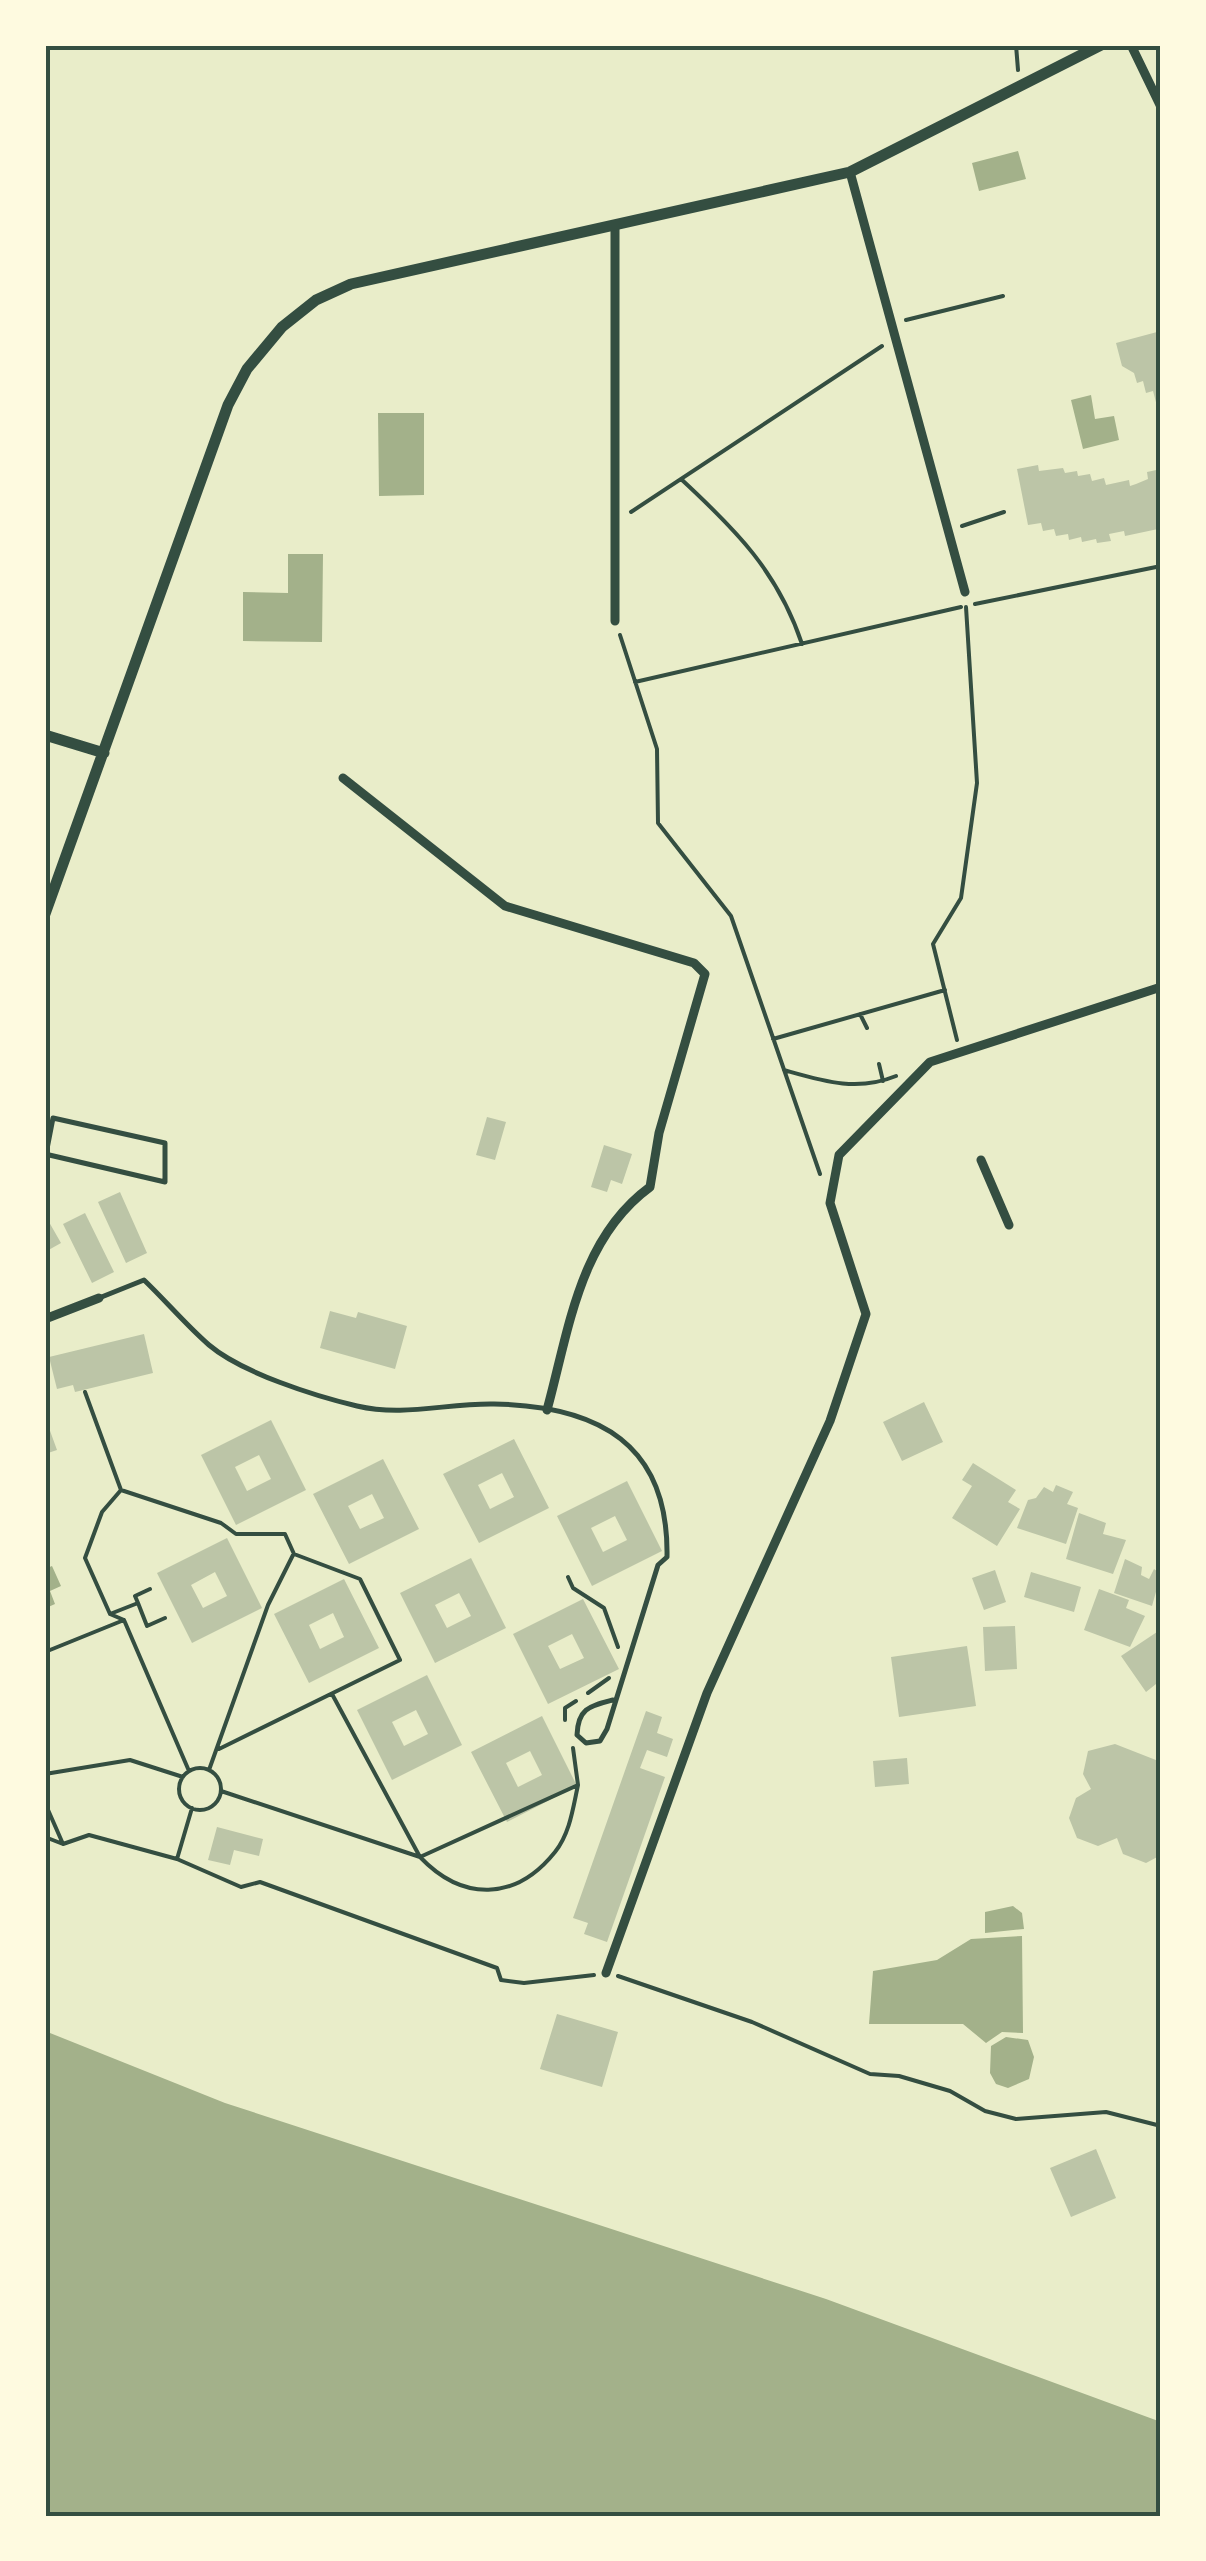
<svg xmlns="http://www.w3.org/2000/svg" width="1206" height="2561" font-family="Helvetica,sans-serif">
  <rect width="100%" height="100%" fill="#e9edc9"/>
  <path fill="#a3b18a" d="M1018,151L1026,179L979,191L972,163Z
    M1091,395L1095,419L1114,416L1119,440L1083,449L1071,400Z
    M378,413H424V495L379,496Z
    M288,554H323L322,642L243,641V592L288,593Z
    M52,1566L61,1586L50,1591L55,1604L46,1608L50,1618L45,1620V1569Z
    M1013,1906L1022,1913L1024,1929L985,1933V1912Z
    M1022,1936L1023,2033L1002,2032L986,2043L963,2024H869L873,1971L937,1960L971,1939Z
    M45,2031L225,2103L826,2299L1161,2422V2516H45Z
    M1006,2037L1028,2040L1034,2057L1029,2079L1008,2088L996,2084L990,2073L991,2046Z"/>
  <path fill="#bcc5a7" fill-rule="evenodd" d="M1157,332L1161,345V404L1157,406L1153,391L1146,393L1143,381L1137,383L1134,373L1122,366L1116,343Z
    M1038,465L1039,471L1063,468L1065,473L1077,471L1078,476L1090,474L1092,481L1104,478L1106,485L1129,480L1130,486L1136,484L1148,479L1147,472L1161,469L1158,529L1125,536L1124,531L1109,534L1111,541L1097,543L1096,539L1082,542L1081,537L1069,540L1068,534L1056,536L1054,529L1043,531L1041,523L1028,525L1017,469Z
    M487,1117L506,1122L495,1160L476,1155Z
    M604,1145L632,1154L622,1184L611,1180L607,1192L591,1187Z
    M120,1192L147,1253L126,1263L98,1202Z
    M85,1213L114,1272L92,1283L63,1224Z
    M45,1215L61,1243L45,1252Z
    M330,1311L356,1318L358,1312L407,1326L395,1369L320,1348Z
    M144,1334L153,1373L75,1392L73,1385L57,1389L49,1357Z
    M924,1402L943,1442L902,1461L883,1422Z
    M45,1417L57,1450L45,1454Z
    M271,1420L306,1490L236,1525L201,1455ZM259,1455L271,1479L247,1491L235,1467Z
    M514,1439L549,1508L479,1543L443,1474ZM502,1473L514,1497L490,1509L478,1485Z
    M383,1459L419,1529L349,1564L313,1494ZM372,1494L384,1518L360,1529L348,1506Z
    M973,1463L1016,1490L1008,1502L1020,1509L997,1546L952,1518L972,1486L962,1480Z
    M627,1481L662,1551L592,1586L557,1516ZM615,1516L627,1540L603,1552L591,1528Z
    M1056,1485L1073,1492L1067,1504L1078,1508L1066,1544L1017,1528L1028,1500L1036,1498L1044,1487L1053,1492Z
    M1079,1513L1106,1523L1103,1534L1126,1540L1113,1574L1066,1559Z
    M227,1538L262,1608L192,1643L157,1573ZM215,1572L227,1596L203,1608L191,1585Z
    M471,1558L506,1628L435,1663L400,1593ZM459,1593L471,1616L447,1628L435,1605Z
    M1125,1559L1142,1567L1141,1575L1149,1579L1154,1569L1161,1574L1152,1606L1114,1593Z
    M995,1570L1006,1602L984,1610L972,1578Z
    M1031,1572L1081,1587L1074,1612L1024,1597Z
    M344,1579L379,1648L309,1683L274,1614ZM333,1613L344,1637L320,1649L309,1625Z
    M1099,1589L1129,1600L1126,1608L1145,1616L1130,1647L1084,1630Z
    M583,1599L619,1669L548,1704L513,1634ZM572,1634L584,1658L560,1669L548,1646Z
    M1015,1626L1017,1669L985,1671L983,1627Z
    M1157,1632L1161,1680L1146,1692L1121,1656Z
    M967,1646L976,1706L899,1717L891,1657Z
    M427,1675L462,1745L392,1780L357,1710ZM416,1710L428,1734L404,1746L392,1722Z
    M646,1711L662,1717L657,1733L673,1739L667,1757L647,1750L640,1768L665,1777L607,1942L584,1934L588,1923L573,1918Z
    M542,1716L577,1786L507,1822L471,1752ZM530,1751L542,1775L518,1787L506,1763Z
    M1115,1744L1161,1762V1855L1146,1863L1123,1854L1117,1838L1098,1846L1077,1838L1069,1818L1076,1798L1091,1789L1083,1774L1088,1751Z
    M907,1758L909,1784L875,1787L873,1761Z
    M217,1827L263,1839L259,1856L234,1850L230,1865L208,1860Z
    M557,2014L618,2032L602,2087L540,2069Z
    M1096,2149L1116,2198L1071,2217L1050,2168Z"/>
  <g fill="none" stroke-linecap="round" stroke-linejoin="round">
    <path stroke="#344e41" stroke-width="4" d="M1016,45L1018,70
      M906,320L1003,296
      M681,479C736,530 778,572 802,644
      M631,512L882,346
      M962,526L1004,512
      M975,604L1161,566
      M620,635L657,749L658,823L731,916L820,1174
      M635,682L961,607
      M860,1014L867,1028
      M773,1039L945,990
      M957,1040L933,944L961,898L977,783L966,607
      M879,1064L883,1081
      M784,1070C823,1081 857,1092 896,1076
      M85,1392L121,1490L102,1512L85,1558L110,1614L124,1620L189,1771
      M121,1490L221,1523L236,1534H285L294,1554L360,1579L400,1660L219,1749
      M568,1577L573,1588L604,1608L618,1647
      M138,1603L135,1596L150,1589
      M110,1614L138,1603L147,1626L165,1618
      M45,1652L124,1620
      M588,1693L609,1678
      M332,1694L420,1857
      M565,1720V1708L576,1701
      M573,1748L578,1785L420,1857C462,1901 515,1902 555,1852C570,1833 573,1808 578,1785
      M179 1789a21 21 0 1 1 42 0a21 21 0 1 1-42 0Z
      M209,1770L268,1605L293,1555
      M45,1774L130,1760L183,1777
      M221,1791L420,1857
      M45,1803L63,1844
      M45,1837L63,1844L89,1835L177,1859L241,1887L260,1882L497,1968L501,1980L524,1983L594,1975
      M177,1859L192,1808
      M618,1976L752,2022L870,2074L899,2076L950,2091L985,2111L1016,2119L1106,2112L1161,2126"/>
    <path stroke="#344e41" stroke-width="5" d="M45,1154L165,1182V1143L53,1118L46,1154
      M99,1298L144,1280C166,1301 186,1325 209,1345C242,1373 315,1396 357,1406C404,1417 447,1403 494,1404C599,1406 669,1444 667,1557L658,1565L607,1729L600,1741L586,1743L577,1735C578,1708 590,1706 613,1700"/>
    <path stroke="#344e41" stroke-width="9" d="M1131,45L1161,107
      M850,172L965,592
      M615,225V621
      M343,778L505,906L694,963L705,974L659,1133L650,1187C579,1239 569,1330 547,1410
      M981,1160L1009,1225
      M45,1319L99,1298
      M606,1973L707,1693L830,1421L866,1314L830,1203L839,1155L930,1062L1161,987"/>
    <path stroke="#344e41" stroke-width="11" d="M45,735L104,753
      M45,914L228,405L247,369L282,327L316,300L351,284L850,172L1101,45"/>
  </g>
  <rect width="1206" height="2561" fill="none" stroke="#fefae0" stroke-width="95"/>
  <rect x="48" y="48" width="1110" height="2466" fill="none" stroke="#344e41" stroke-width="4"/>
</svg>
